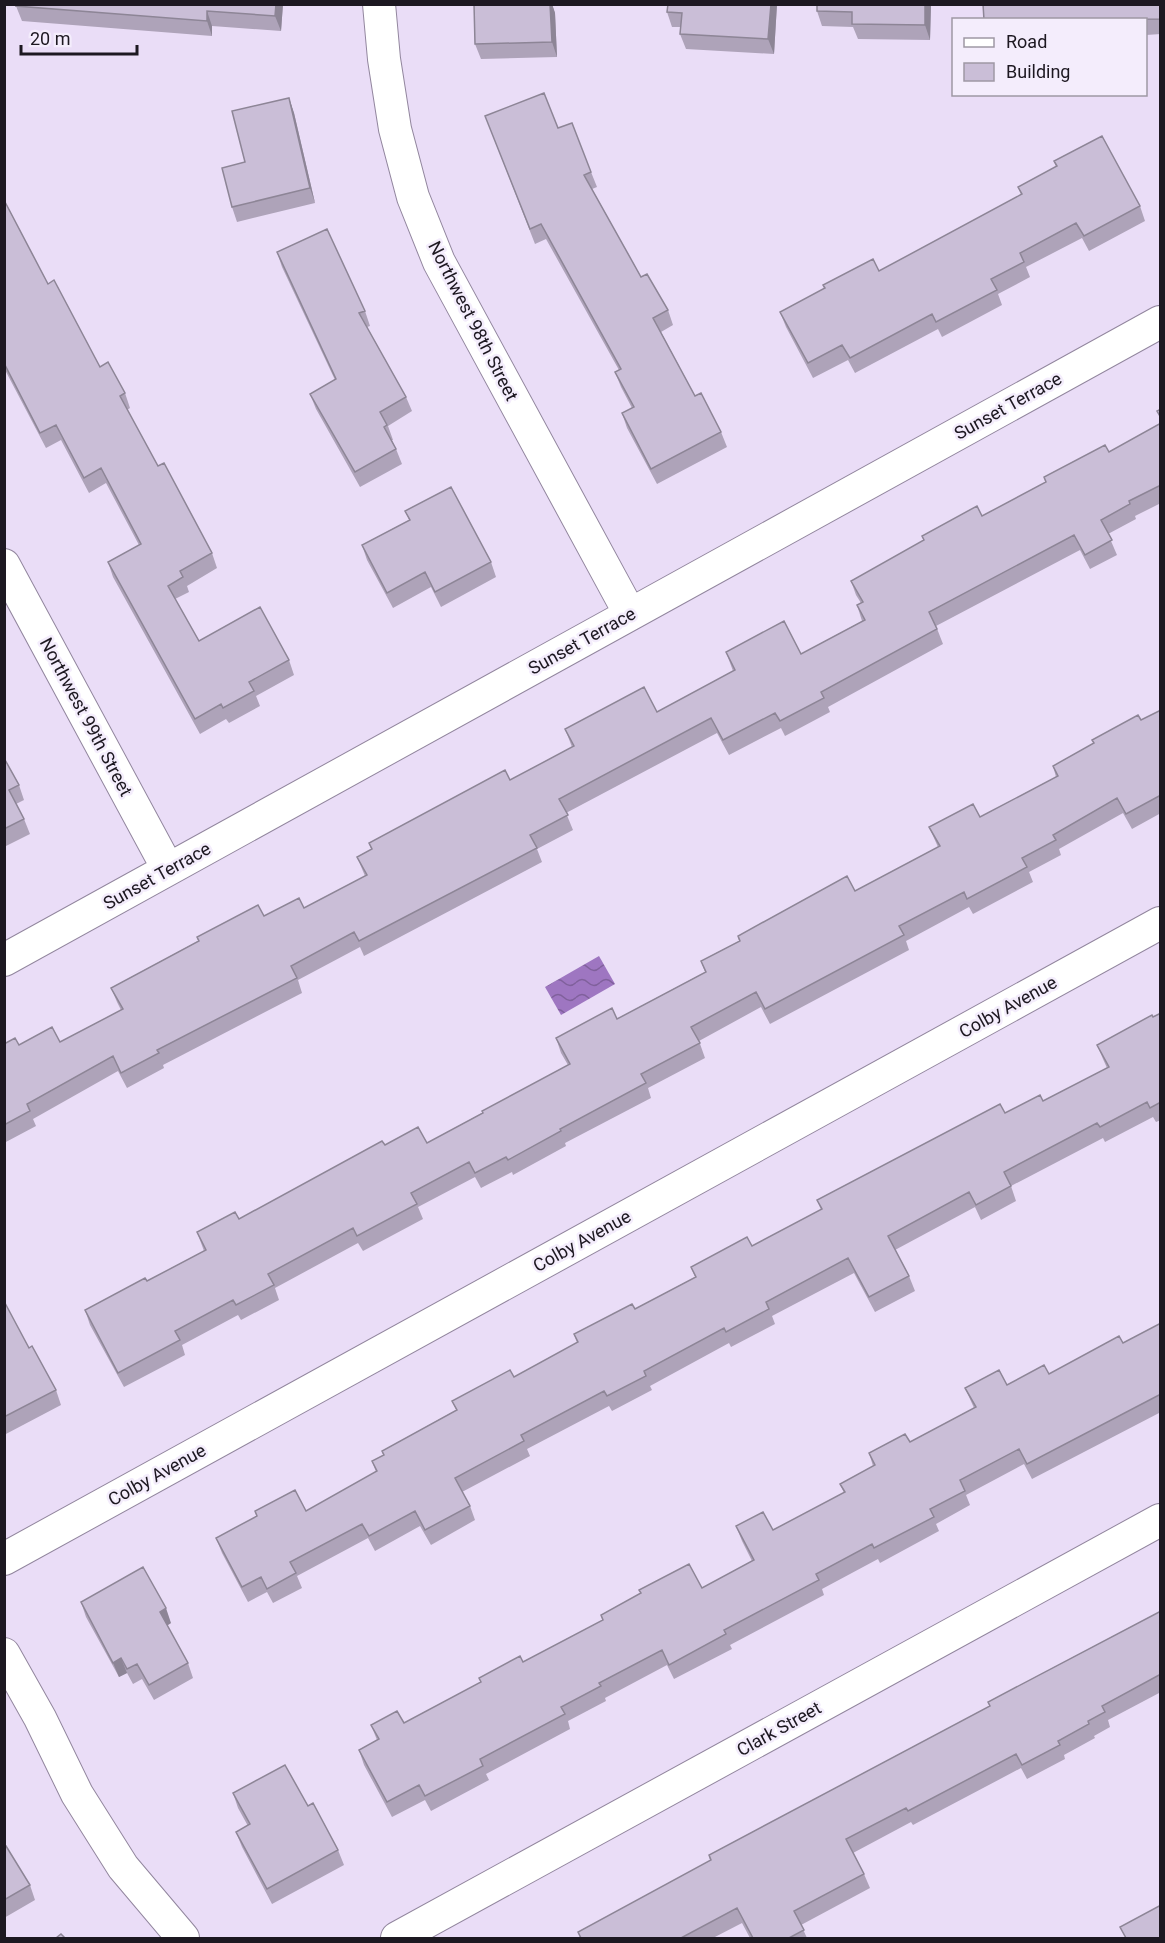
<svg xmlns="http://www.w3.org/2000/svg" width="1165" height="1943" font-family="Roboto,sans-serif">
  <defs>
    <pattern id="water-waves" width="16" height="10" patternUnits="userSpaceOnUse" patternTransform="scale(1.5)"><rect width="16" height="10" fill="#9e76c1"/><path d="M0 5q4-4 8 0t8 0" fill="none" stroke="#80609c"/></pattern>
  </defs>
  <rect width="100%" height="100%" fill="#eaddf7"/>
  <path fill="url(#water-waves)" d="M599,956L615,984L561,1015L545,987Z"/>
  <g fill="none" stroke-linecap="round" stroke-linejoin="round">
    <defs>
      <path id="street" d="M379,4L384,59L395,129L413,197L439,262L630,614
        M4,565L168,869
        M4,960L1160,322
        M4,1559L1160,923
        M4,1654L40,1718L77,1794L123,1867L183,1938
        M397,1938L1160,1520"/>
    </defs>
    <use href="#street" stroke="#92869e" stroke-width="34"/>
    <use href="#street" stroke="#fff" stroke-width="32"/>
  </g>
  <path fill="#aea3b9" d="M283,4L281,31L212,26V36L22,21L16,6Z
    M474,4H552L555,13L557,57L481,59L475,44Z
    M777,4L774,54L686,49L680,34L681,27H672L667,12Z
    M931,4L930,40L858,39L853,27L822,26L817,11Z
    M1161,4V34L1146,35V20Z
    M289,98L294,113L315,203L237,222L232,207L245,162Z
    M558,128L591,172L597,187L592,189L641,277L668,310L673,325L661,332L695,396L721,432L727,447L657,484L627,428L622,413L632,408L621,387L615,372L619,370L546,239L535,244L491,131Z
    M1054,161L1140,206L1145,221L1089,251L1082,238L1026,267L1030,277L998,294L1002,305L942,337L938,329L855,373L848,360L813,378L786,327L780,312L824,289L823,285L879,271L1021,195L1018,187L1056,167Z
    M4,200L48,284L100,367L125,393L130,408L127,410L158,466L212,553L217,568L187,586L189,592L175,599L199,641L289,660L294,675L256,696L260,706L229,723L226,719L200,734L113,577L108,562L139,545L106,483L89,493L61,440L46,448L4,368Z
    M277,252L365,311L370,326L367,327L406,397L412,411L388,426L393,440H392L396,449L402,464L360,487L316,409L310,394L335,380L282,267Z
    M1161,423V503L1135,516L1136,519L1108,534L1117,555L1090,569L1080,550L936,626L943,644L828,707L830,712L785,736L781,728L729,755L717,733L566,813L573,830L537,849L542,862L364,956L360,947L298,980L302,993L163,1065L164,1068L127,1088L118,1071L33,1119L36,1126L4,1143V1044L19,1045L60,1042L121,1010L117,1002L111,988L198,941L197,937L264,916L304,908L365,876L357,857L371,849L369,843L510,780L572,747L565,729L657,712L733,671L726,652L801,654L862,621L857,605L861,603L856,595L851,581L924,541L922,536L982,516L1046,482L1044,477L1109,452Z
    M405,511L491,562L496,577L441,607L431,587L393,608L367,560L362,545L409,520Z
    M1161,710V813L1132,829L1123,813L1059,849L1061,855L1029,872L1033,882L973,914L969,907L906,941L909,950L770,1024L761,1007L699,1041L705,1058L648,1088L651,1098L565,1143L566,1146L513,1175L512,1172L481,1188L475,1177L418,1207L423,1219L363,1251L358,1243L275,1288L279,1300L241,1320L238,1315L182,1345L185,1355L124,1387L90,1325L85,1310L147,1281L204,1251L197,1232L239,1219L385,1145L427,1143L482,1113L568,1065L561,1053L556,1038L617,1019L705,972L701,961L739,941L738,936L855,891L938,847L929,827L980,817L1056,777L1053,766L1094,743L1092,740L1141,720Z
    M4,758L19,785L24,800L16,804L24,819L30,834L4,847Z
    M1161,1013V1120L1156,1122L1153,1117L1105,1142L1103,1138L1011,1186L1016,1201L981,1220L975,1207L895,1250L909,1276L915,1291L875,1312L854,1273L772,1316L775,1324L731,1347L729,1343L650,1386L652,1390L612,1411L609,1406L527,1449L530,1456L462,1492L470,1506L475,1520L431,1545L420,1526L375,1551L368,1538L297,1576L302,1588L273,1603L267,1592L248,1602L222,1553L216,1538L257,1517L255,1511H306L376,1472L372,1461L383,1455L382,1451L456,1410L452,1401L514,1377L577,1343L574,1334L635,1309L695,1277L691,1267L752,1246L821,1210L817,1200L1005,1113L1043,1101L1107,1068L1103,1059L1097,1045Z
    M4,1304L29,1348L56,1390L61,1405L4,1435Z
    M1161,1323V1412L1032,1479L1024,1464L966,1495L970,1505L936,1524L939,1531L880,1563L878,1559L822,1589L824,1595L730,1645L732,1649L674,1679L667,1665L605,1698L606,1701L568,1721L570,1729L486,1774L489,1780L431,1811L425,1800L392,1817L364,1765L359,1750L377,1740L371,1725L404,1723L481,1682L479,1678L523,1662L603,1620L601,1615L702,1588L752,1561L742,1541L736,1526L773,1530L844,1493L840,1484L873,1466L869,1453L910,1442L974,1408L965,1388L1007,1385L1049,1374L1123,1343Z
    M81,1602L171,1623L167,1625L188,1663L193,1678L154,1700L142,1679L133,1684L127,1673L119,1677L86,1617Z
    M1161,1611V1692L1108,1720L1110,1727L1094,1736L1095,1738L1064,1755L1065,1759L1027,1779L1021,1768L913,1825L911,1822L853,1853L864,1874L870,1888L801,1925L807,1938H750L742,1923L713,1938H580L578,1932L710,1861L709,1855L990,1706L988,1702Z
    M233,1793L308,1806L338,1850L344,1865L272,1904L242,1847L236,1832L248,1826L238,1808Z
    M4,1847L30,1885L35,1900L4,1918Z"/>
  <path fill="#8d8596" d="M276,4H283L281,31L275,16Z
    M549,4H552L555,13L557,57L552,42Z
    M771,4H777L774,54L768,39Z
    M925,4H931L930,40L925,25Z
    M207,11L212,26V36L207,21Z
    M289,98L294,113L315,203L310,188Z
    M166,1608L171,1623L165,1627L160,1612Z
    M121,1658L127,1673L119,1677L113,1663Z"/>
  <path fill="#cabed7" stroke="#8d8596" stroke-width="1.5" d="M17,4H276L275,16L207,11V21L16,6Z
    M474,4H550L552,42L475,44Z
    M668,4H771L768,39L680,34L682,13L667,12Z
    M817,4H925V25L852,24V12L817,11Z
    M983,4H1161V19L984,20Z
    M544,93L558,128L572,123L591,172L584,175L641,277L647,274L668,310L653,318L695,396L701,393L721,432L651,469L622,413L634,407L615,372L621,369L541,224L530,229L485,116Z
    M289,98L310,188L232,207L222,168L245,162L232,111Z
    M1102,136L1140,206L1084,236L1076,223L1020,253L1024,262L991,279L997,290L936,322L932,314L850,358L842,345L808,363L780,312L825,288L823,285L873,259L879,271L1022,194L1018,187L1057,166L1054,161Z
    M4,200L48,284L54,280L100,367L108,362L125,393L120,396L158,466L164,463L212,553L180,571L183,577L168,586L199,641L260,607L289,660L249,682L254,691L223,708L221,704L195,719L108,562L141,544L101,468L84,478L56,425L40,433L4,363Z
    M327,229L365,311L359,313L406,397L380,412L387,425L384,427L396,449L355,472L310,394L336,379L277,252Z
    M1161,409V418L1157,411Z
    M1161,423V485L1129,501L1130,504L1101,520L1112,540L1085,555L1074,535L929,612L937,629L821,692L824,698L780,721L775,713L723,740L711,718L559,799L568,815L530,835L537,848L359,941L354,932L291,966L297,978L157,1050L159,1053L121,1073L113,1056L27,1104L30,1111L4,1125V1044L15,1038L19,1045L52,1027L60,1042L123,1009L111,988L199,941L197,937L258,905L264,916L299,898L304,908L367,875L357,857L372,849L369,843L505,770L510,780L574,746L565,729L644,687L657,712L735,670L726,652L784,621L801,654L865,620L857,605L863,602L851,581L924,540L922,536L977,506L982,516L1046,482L1044,477L1105,445L1109,452Z
    M451,487L491,562L435,592L425,572L387,593L362,545L410,520L405,511Z
    M1161,710V795L1126,814L1117,798L1053,835L1056,840L1022,858L1027,867L967,899L964,892L899,926L904,935L765,1009L756,992L691,1027L700,1043L641,1074L646,1083L560,1129L561,1131L508,1160L506,1157L475,1173L469,1162L411,1193L417,1204L357,1236L353,1228L268,1274L274,1285L236,1305L233,1300L175,1331L180,1340L118,1373L85,1310L145,1278L147,1281L206,1250L197,1232L235,1212L239,1219L382,1141L385,1145L418,1127L427,1143L483,1113L482,1111L570,1064L556,1038L612,1008L617,1019L706,972L701,961L740,941L738,936L847,876L855,891L940,846L929,827L973,804L980,817L1058,776L1053,766L1094,743L1092,740L1138,715L1141,720Z
    M4,758L19,785L9,790L24,819L4,829Z
    M1161,1013V1102L1150,1108L1147,1102L1100,1127L1097,1123L1004,1172L1011,1186L976,1205L969,1192L888,1236L909,1276L869,1297L848,1258L766,1302L769,1309L726,1332L724,1328L644,1371L646,1376L607,1396L604,1391L521,1435L524,1441L455,1478L470,1506L425,1530L415,1511L369,1536L362,1524L290,1562L296,1573L267,1589L261,1577L242,1587L216,1538L257,1516L255,1511L295,1490L306,1511L377,1471L372,1461L384,1455L382,1451L457,1410L452,1401L510,1370L514,1377L578,1342L574,1334L632,1304L635,1309L696,1277L691,1267L747,1237L752,1246L822,1209L817,1200L1000,1104L1005,1113L1040,1095L1043,1101L1109,1067L1097,1045L1152,1015L1153,1017Z
    M5,1303L29,1348L32,1346L56,1390L4,1417Z
    M1161,1323V1394L1027,1464L1019,1449L960,1480L965,1491L930,1509L934,1517L874,1548L872,1544L816,1574L819,1580L724,1630L726,1634L669,1665L662,1650L599,1683L601,1686L561,1707L565,1714L480,1759L483,1766L425,1796L419,1785L387,1802L359,1750L379,1739L371,1725L397,1711L404,1723L481,1682L479,1678L520,1656L523,1662L603,1620L601,1615L641,1593L639,1590L689,1564L702,1588L754,1560L736,1526L763,1512L773,1530L845,1492L840,1484L875,1465L869,1453L905,1434L910,1442L976,1407L965,1388L999,1370L1007,1385L1044,1365L1049,1374L1119,1336L1123,1343Z
    M143,1567L166,1608L160,1612L188,1663L149,1685L137,1664L127,1669L121,1658L113,1663L81,1602Z
    M1161,1611V1674L1102,1706L1105,1712L1088,1721L1089,1724L1058,1741L1060,1745L1022,1765L1016,1754L908,1811L906,1808L846,1839L864,1874L794,1911L804,1930L789,1938H753L737,1908L681,1938H581L578,1932L711,1860L709,1855L990,1706L988,1702Z
    M285,1765L308,1806L313,1803L338,1850L267,1889L236,1832L250,1824L233,1793Z
    M6,1846L30,1885L4,1900V1847Z
    M1161,1905V1938H1126L1120,1927Z
    M61,1934L65,1938H56Z"/>
  <g text-anchor="middle" stroke-width="5" stroke-linejoin="round" paint-order="stroke">
    <g font-size="18" fill="#1d1821" stroke="#f4edfc">
      <text transform="translate(473 321) rotate(63)" y="6">Northwest 98th Street</text>
      <text transform="translate(1008 406) rotate(-29)" y="6">Sunset Terrace</text>
      <text transform="translate(582 641) rotate(-29)" y="6">Sunset Terrace</text>
      <text transform="translate(86 717) rotate(62)" y="6">Northwest 99th Street</text>
      <text transform="translate(157 876) rotate(-29)" y="6">Sunset Terrace</text>
      <text transform="translate(1008 1007) rotate(-29)" y="6">Colby Avenue</text>
      <text transform="translate(582 1241) rotate(-29)" y="6">Colby Avenue</text>
      <text transform="translate(157 1475) rotate(-29)" y="6">Colby Avenue</text>
      <text transform="translate(779 1729) rotate(-29)" y="6">Clark Street</text>
    </g>
  </g>
  <rect width="1165" height="1943" fill="none" stroke="#1d1821" stroke-width="12"/>
  <rect x="952" y="18" width="195" height="78" fill="#f4edfc" stroke="#9e98a4" stroke-width="1.5"/>
  <rect x="964" y="38" width="30" height="9" fill="#ffffff" stroke="#9e98a4" stroke-width="1.5"/>
  <text x="1006" y="48" font-size="18" fill="#1d1821">Road</text>
  <rect x="964" y="63" width="30" height="18" fill="#cabed7" stroke="#9e98a4" stroke-width="1.5"/>
  <text x="1006" y="78" font-size="18" fill="#1d1821">Building</text>
  <path d="M21 45v9h116v-9" fill="none" stroke="#1d1821" stroke-width="3"/>
  <text x="30" y="45" font-size="18" fill="#1d1821" stroke="#f4edfc" stroke-width="4.5" paint-order="stroke">20 m</text>
</svg>
